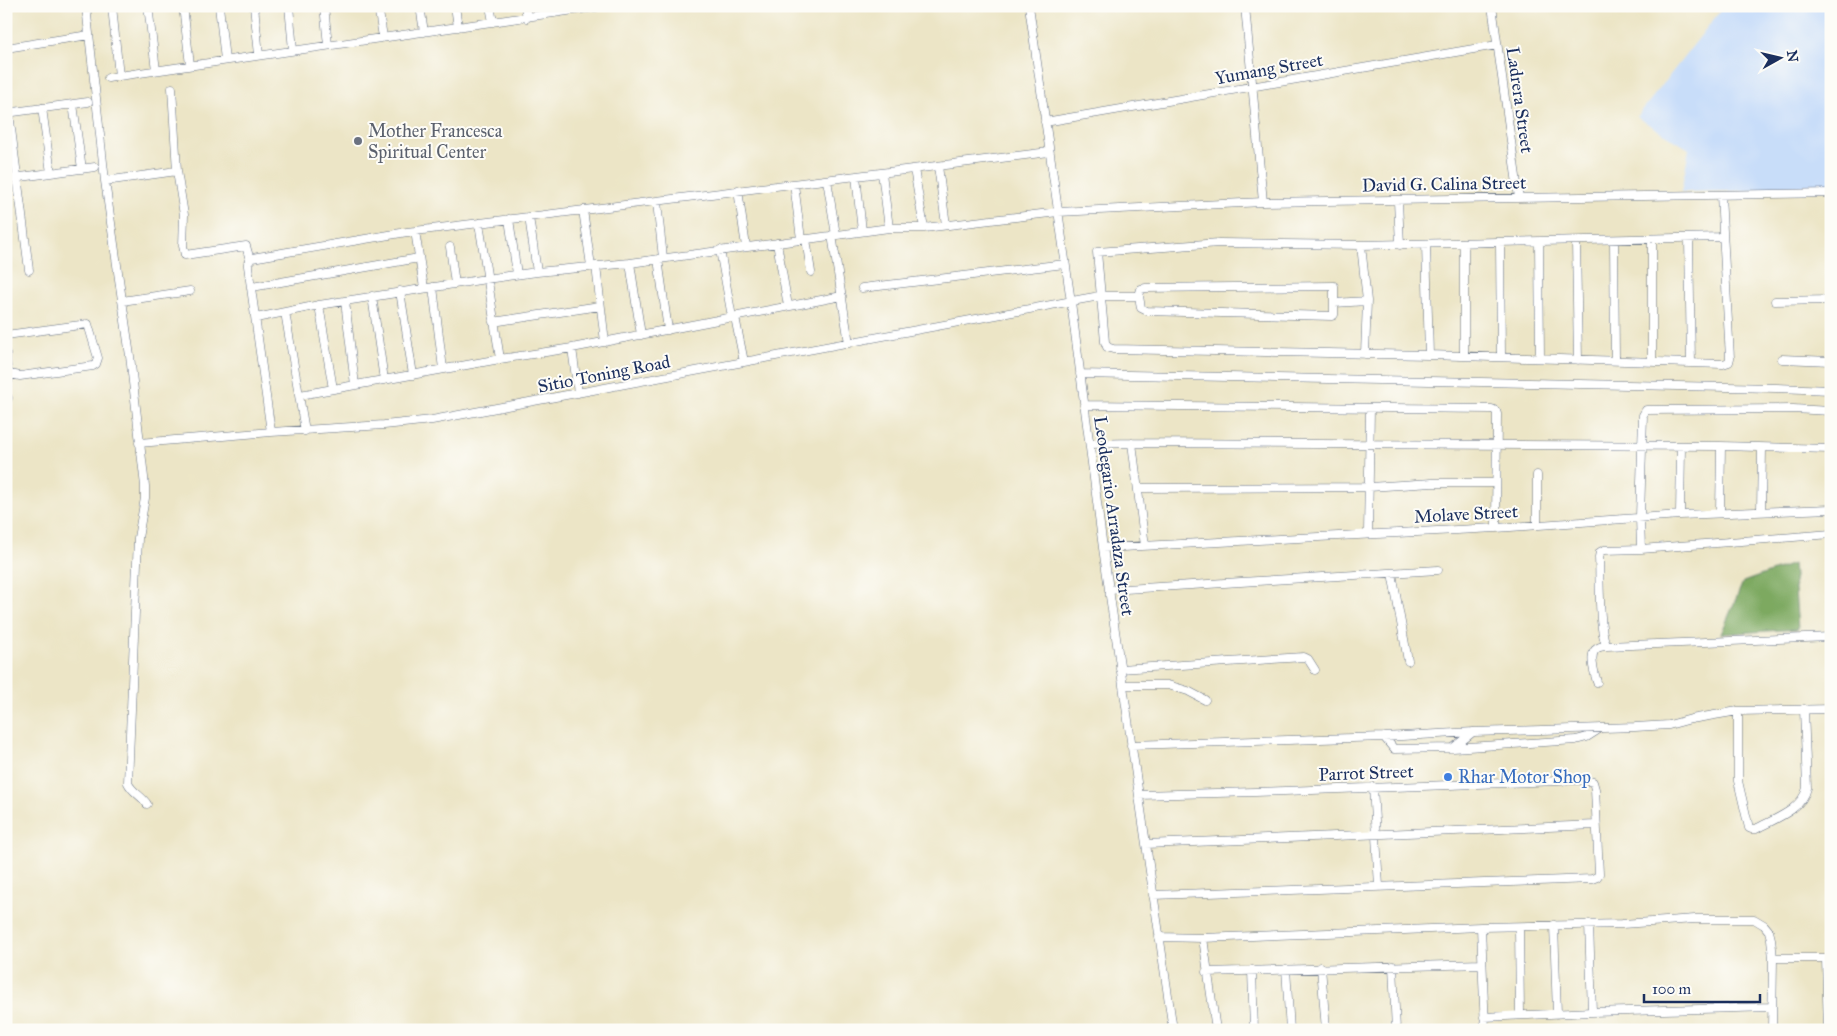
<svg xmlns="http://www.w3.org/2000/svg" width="1837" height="1036" font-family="'IM FELL Great Primer',serif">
  <rect width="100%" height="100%" fill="#fdfcf7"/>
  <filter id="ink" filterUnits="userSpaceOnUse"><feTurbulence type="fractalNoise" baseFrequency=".02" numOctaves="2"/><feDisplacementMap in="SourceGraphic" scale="10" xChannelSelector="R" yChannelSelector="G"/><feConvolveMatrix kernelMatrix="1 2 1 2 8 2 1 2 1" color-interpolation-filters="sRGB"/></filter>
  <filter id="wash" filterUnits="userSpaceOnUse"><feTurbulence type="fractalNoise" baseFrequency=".0096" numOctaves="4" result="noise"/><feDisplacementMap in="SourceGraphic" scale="20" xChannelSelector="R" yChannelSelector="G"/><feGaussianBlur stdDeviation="1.12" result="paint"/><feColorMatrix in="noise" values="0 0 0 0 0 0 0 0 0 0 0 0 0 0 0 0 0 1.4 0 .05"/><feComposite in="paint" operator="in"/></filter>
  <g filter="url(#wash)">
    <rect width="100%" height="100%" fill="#ece5c6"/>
    <path fill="#c8ddf9" d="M1724,6H1831V189L1681,192L1689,149L1637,117Z"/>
    <path fill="#7da961" stroke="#4c6c60" d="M1793,564L1798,629L1721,634L1743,582Z"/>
  </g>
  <g filter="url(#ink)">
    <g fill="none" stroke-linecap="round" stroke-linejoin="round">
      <defs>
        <path id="minor" d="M86,6L105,181L130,356L145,486V498L138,538L128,783C132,792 142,796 147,804
          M112,6L119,76L602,6
          M148,6L156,70
          M183,6L190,65
          M219,6L225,60
          M254,6L259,55
          M289,6L293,50
          M324,6L328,45
          M378,6L383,37
          M420,6L424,32
          M455,6L458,27
          M490,6L493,22
          M525,6L527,18
          M1029,6L1071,302L1103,548L1173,1030
          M1245,6L1263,202
          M1492,6L1519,198
          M6,48L89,35
          M108,78L119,76
          M172,88L177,171L184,215L183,246L185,255L246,246L250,260
          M73,104L82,169
          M42,108L51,173
          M6,113L88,102
          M9,113L29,270
          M1045,122L1497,45
          M938,166L946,225
          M914,169L924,228
          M882,173L889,228
          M856,176L862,231
          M6,179L95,167
          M827,180L836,235
          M105,181L177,171
          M794,184L801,239
          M738,190L746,247
          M1721,195L1730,358L1729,362L1723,364L1429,355L1113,349L1107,347L1105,342L1097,252L1219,243L1361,245L1722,237
          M1398,201L1400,245
          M657,202L663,258
          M583,210L591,266
          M529,217L537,272
          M509,219L517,274
          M479,223L500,359
          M415,231L424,288
          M832,235L849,343
          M806,239L811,272
          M1652,239V361
          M1689,239L1691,363
          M1614,240L1615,360
          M1576,241L1578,360
          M1539,242L1540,358
          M777,243L788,306
          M1500,243L1501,357
          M1426,244L1429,355
          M1361,245L1367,301L1365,354
          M450,247L455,284
          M720,250L732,317
          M658,259L668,330
          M630,263L641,335
          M596,266L605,342
          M1334,286V315L1332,316L1147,311L1141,308L1139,296L1141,289L1146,288Z
          M252,287L419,258
          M433,287L443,369
          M862,288L1065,264
          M400,291L413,375
          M372,296L384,380
          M122,301L190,291
          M345,301L355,385
          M1775,301L1831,300
          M1334,303L1367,301
          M319,305L333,389
          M285,312L305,431
          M735,317L744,362
          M256,318L319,305L486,279L537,272L630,263L889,228H924L1058,212L1263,202L1831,193
          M493,322L600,306
          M6,335L88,324L98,358L96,364L93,366L20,376L10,374L7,370L6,353
          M572,348L578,393
          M1464,356V244
          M1782,359L1831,361
          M1080,374L1776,388L1831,390
          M6,388L10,374
          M6,395L8,398
          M300,395L500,359L572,348L842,296
          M1084,405L1492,409L1496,411L1497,414L1496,528
          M271,432L248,266V263L252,258L407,232L1049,152
          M139,443L271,432L384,425L432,420L1083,299L1100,296H1139
          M1132,443L1145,546
          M1090,444L1132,443L1721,446L1831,449
          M1537,475V525
          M1138,488L1369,487L1432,483H1495
          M1761,511L1762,448
          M1720,512L1721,446
          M1680,515L1681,447
          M1368,534L1370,408
          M1831,534L1641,549L1604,550L1600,552L1599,557C1600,575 1598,633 1607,646L1831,637
          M1103,548L1496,528L1680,515L1831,509
          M1641,549L1640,517L1643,415L1646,410L1793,409L1831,411
          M1392,573L1408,661
          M1109,590L1438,570
          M1120,669L1304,657L1308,659L1315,670
          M1597,682C1595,675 1589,657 1595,650C1598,647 1603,646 1607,646
          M1123,685H1168L1188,691L1205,700
          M1738,711V781L1749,828L1751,829H1756C1774,819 1802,810 1807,788L1804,709
          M1384,737L1394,749L1453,748L1576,740L1587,737L1601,728
          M1131,745L1384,737L1474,732L1635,727L1669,725L1691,719L1738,711L1831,709
          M1453,748L1473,732
          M1373,787L1379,886
          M1139,795L1255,792L1584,780L1593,782L1595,789L1599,874L1597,877L1592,879L1153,895
          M1146,844L1596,825
          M1589,924L1592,1012
          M1554,925L1557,1014
          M1481,927L1485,1030
          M1519,927L1520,1015
          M1159,937L1203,938L1481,927L1622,924L1695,919H1754L1764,925L1769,931L1771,939L1773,958L1772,1030
          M1203,938L1216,1030
          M1773,958H1831
          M1826,958L1828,1030
          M1393,966L1396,1030
          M1321,967L1326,1030
          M1286,969L1290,1030
          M1252,970L1254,1030
          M1206,972L1482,964
          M1484,1017L1592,1012L1772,1007"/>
      </defs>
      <use href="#minor" stroke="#646f82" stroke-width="9"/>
      <use href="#minor" stroke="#fff" stroke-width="8"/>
    </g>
  </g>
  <circle fill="#6b7280" stroke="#fdfcf7" stroke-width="2" cx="358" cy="141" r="5"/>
  <circle fill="#3f7fe0" stroke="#fdfcf7" stroke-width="2" cx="1448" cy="777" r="5"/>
  <g text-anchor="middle" stroke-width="4" stroke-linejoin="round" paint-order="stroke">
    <g font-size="18" fill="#1b2f5e" stroke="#fdfcf7">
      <text transform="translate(1269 69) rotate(-10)" y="6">Yumang Street</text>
      <text transform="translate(1520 100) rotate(82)" y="6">Ladrera Street</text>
      <text transform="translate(1444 184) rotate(-1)" y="6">David G. Calina Street</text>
      <text transform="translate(604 374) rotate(-11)" y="6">Sitio Toning Road</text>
      <text transform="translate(1466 514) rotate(-3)" y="6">Molave Street</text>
      <text transform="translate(1114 516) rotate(82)" y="6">Leodegario Arradaza Street</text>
      <text transform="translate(1366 773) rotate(-2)" y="6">Parrot Street</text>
    </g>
    <g font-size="18" fill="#5b616d" stroke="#fdfcf7" text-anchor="start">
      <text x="368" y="137">Mother Francesca<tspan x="368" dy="21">Spiritual Center</tspan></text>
    </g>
    <g font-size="18" fill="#366cbe" stroke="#fdfcf7" text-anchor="start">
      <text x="1458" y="783">Rhar Motor Shop</text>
    </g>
  </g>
  <rect width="1837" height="1036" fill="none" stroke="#fdfcf7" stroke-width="25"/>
  <g transform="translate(1780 58) rotate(82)" stroke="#fdfcf7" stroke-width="4" paint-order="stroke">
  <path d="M0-4L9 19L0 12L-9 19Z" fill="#1b2f5e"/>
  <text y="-8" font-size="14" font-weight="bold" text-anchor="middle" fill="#1b2f5e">N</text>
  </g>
  <path d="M1644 994v8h116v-8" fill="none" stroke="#1b2f5e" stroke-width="2.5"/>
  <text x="1652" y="994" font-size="15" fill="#1b2f5e" stroke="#fdfcf7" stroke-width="4" paint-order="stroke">100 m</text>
</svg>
